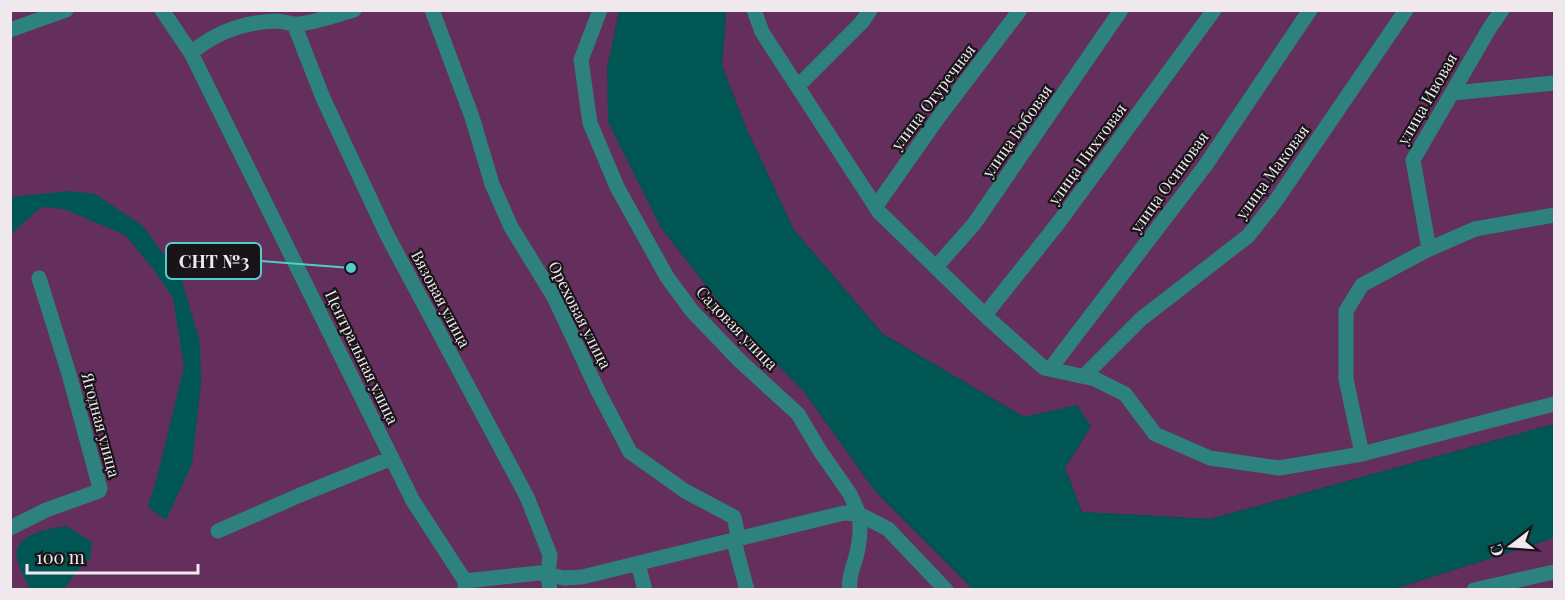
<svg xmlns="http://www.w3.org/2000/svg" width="1565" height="600" font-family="'Playfair Display',serif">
  <rect width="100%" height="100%" fill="#332931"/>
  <path fill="#642f5c" d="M10,11H619L607,69L660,226L725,310L805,393L875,491L973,589H11Z
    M726,11H1554V424L1210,519L1082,512L1065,468L1091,426L1024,417L883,334L794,230L747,130L722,66Z
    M1554,538V589H1394Z"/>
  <path fill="#005653" d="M619,11H726L722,66L747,130L794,230L883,334L1024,417L1077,405L1091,426L1065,468L1082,512L1210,519L1554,424V538L1394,589H973L875,491L805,393L725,310L660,226L608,122L607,69Z
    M70,191L95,194L143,226L181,278L200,342L201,384L192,464L166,520L148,507L156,481L184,367L173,298L154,270L125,235L64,209L41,207L11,234V197Z
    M67,526L92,542L90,558L79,569L64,589H30C26,580 19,569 17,559C12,534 50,528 67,526Z"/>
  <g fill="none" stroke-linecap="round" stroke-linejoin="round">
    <path stroke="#2d827e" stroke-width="15" d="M162,10L191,53L413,501L465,581V590
      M432,10L472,117L492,184L511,227L554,297L598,391L630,452L685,491L734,517L737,531L736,549L747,590
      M600,10L581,60L590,123L617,187L667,277L692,311L740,361L798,414L820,451L850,494L859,514L888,529L946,590
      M754,10L762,32L879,212L989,319L1044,368L1095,379L1125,394L1155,434L1210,458L1279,468L1362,454L1554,404
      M294,24L323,98L387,235L527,497L550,555L548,575L550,590
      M10,30L66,10
      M191,53C216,32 243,22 276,21C284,21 292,25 299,24C317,22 336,15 354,10
      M798,86L862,22L870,10
      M1453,93L1554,83
      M876,206L938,118L1020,10
      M1429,249L1413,160L1489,29L1502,10
      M936,267L974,224L1121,10
      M985,315L1059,222L1214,10
      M1050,369L1205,166L1310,10
      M1084,376L1141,319L1248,236L1275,202L1406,10
      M1362,454L1346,379V311L1362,285L1429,249L1475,229L1554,215
      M10,528L46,510L99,491L100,488L69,374L39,278
      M218,531L300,495L392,458
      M638,564L645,590
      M465,581L539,573L564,578L582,577L844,513L859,514C861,528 860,542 856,557C853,568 848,578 850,590
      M1474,590L1554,572"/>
  </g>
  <g text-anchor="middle" stroke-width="4.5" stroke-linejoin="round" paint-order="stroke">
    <g font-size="16" fill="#efe9ee" stroke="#181417">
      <text transform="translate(933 97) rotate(-53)" y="6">улица Огуречная</text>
      <text transform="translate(1427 99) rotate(-60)" y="6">улица Ивовая</text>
      <text transform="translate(1017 131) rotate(-55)" y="6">улица Бобовая</text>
      <text transform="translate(1087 154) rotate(-54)" y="6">улица Пихтовая</text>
      <text transform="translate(1272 172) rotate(-54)" y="6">улица Маковая</text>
      <text transform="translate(1169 182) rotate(-54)" y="6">улица Осиновая</text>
      <text transform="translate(441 299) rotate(62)" y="6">Вязовая улица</text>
      <text transform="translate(580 315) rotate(63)" y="6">Ореховая улица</text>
      <text transform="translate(737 328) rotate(46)" y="6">Садовая улица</text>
      <text transform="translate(362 357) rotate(64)" y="6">Центральная улица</text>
      <text transform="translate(101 425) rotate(75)" y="6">Ягодная улица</text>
    </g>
  </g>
  <path fill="none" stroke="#54cdc8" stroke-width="2" d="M351 268L261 261"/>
  <circle fill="#54cdc8" stroke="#181417" stroke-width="2" cx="351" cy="268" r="6"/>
  <rect fill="#181417" stroke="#54cdc8" stroke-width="2" x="166" y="243" width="95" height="36" rx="6"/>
  <g font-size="18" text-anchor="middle" font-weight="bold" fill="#efe9ee">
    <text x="214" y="268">СНТ №3</text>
  </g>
  <rect width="1565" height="600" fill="none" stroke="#efe9ee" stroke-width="24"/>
  <g transform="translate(1511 546) rotate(253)" stroke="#181417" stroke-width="4.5" paint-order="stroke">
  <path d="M0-4.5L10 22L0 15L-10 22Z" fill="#efe9ee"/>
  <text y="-9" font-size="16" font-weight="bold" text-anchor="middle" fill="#efe9ee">С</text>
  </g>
  <path d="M27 564v9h171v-9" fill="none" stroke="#efe9ee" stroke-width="3"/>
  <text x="36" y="564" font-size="18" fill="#efe9ee" stroke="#181417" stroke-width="4.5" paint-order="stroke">100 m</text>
</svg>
